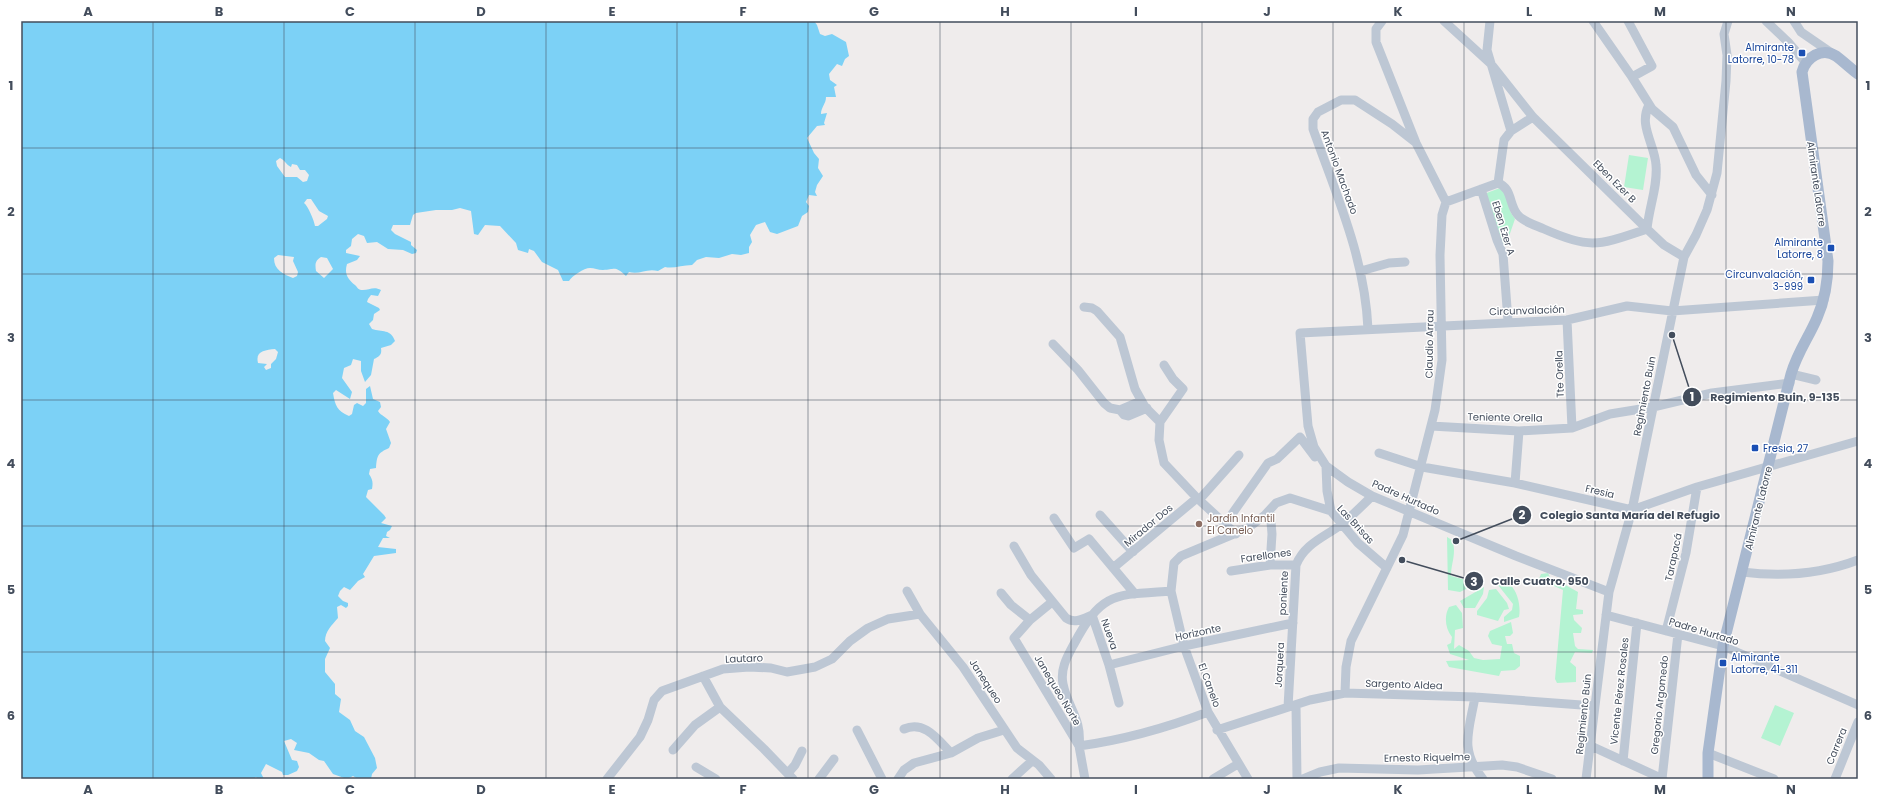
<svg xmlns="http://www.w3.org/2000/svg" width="1879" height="800" font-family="Poppins,sans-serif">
  <rect width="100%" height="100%" fill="#efecec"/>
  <path fill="#b4f3d2" d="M1629,155L1648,158L1643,190L1624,187Z
    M1500,188L1504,190L1511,213L1515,219L1506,245H1502L1484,194Z
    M1447,537L1452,540C1457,553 1451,563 1451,576L1470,581H1482L1460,592L1448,590Z
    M1548,573L1551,579L1560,582L1578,592L1576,609L1583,610V614L1573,615L1574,620L1582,628L1581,633H1573L1575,646L1578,649L1593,650L1592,653L1575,652L1570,662L1576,667V682L1557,683L1555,679L1563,590L1539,579L1541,574Z
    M1491,580C1497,581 1505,581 1510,585C1518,591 1521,608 1519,617L1504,622V617L1512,610L1513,604L1498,585L1493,584Z
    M1484,587L1483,594L1475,608H1464L1460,601Z
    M1496,589L1507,603L1509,609L1504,610L1498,621L1477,615V611L1487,598L1489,590Z
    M1456,605L1462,613L1463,628L1455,630L1454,649L1459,645L1469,651L1474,658L1483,660L1500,659L1502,646L1492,644L1488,636L1490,631L1511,622L1513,633L1510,636H1505L1507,644H1512L1514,653L1520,656V666L1515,670L1501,671L1499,676L1449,667L1446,661L1469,660L1450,654L1447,645L1451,643L1452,637C1445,628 1444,616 1449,607Z
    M1775,705L1794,713L1780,746L1761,738Z"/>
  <path fill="#7cd1f6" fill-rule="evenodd" d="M21,21H814L817,25L820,34L825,36L832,34L846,42L849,56L845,59L842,66L837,64L829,74L830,80L837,85L834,87L836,97H826C826,104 821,107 821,114L827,113L824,123L825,125L817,126L807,138L814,153L819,159L818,168L823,176L817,185L815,192L817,196L809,195L806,202L809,206L808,212L802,216L798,226L777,234L770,232L765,222L756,225L750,235L752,242L749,247V253L741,255L732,254L719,258L706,257L697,260L692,265C682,265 673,269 665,267L658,271C646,268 640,275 629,272L626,276C614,265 615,270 603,270C598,270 594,268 590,268C584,268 572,276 569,281H563L558,270L542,262L534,251L529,249L528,253L518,250L516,243L500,226L485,225L478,235L474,234L471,211L460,208L452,210H436L416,213L413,215L410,225H393L391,230L395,234L411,242V245L417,250L416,253L412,254L403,250L388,249L377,242L367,243L364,236L358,234L352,239L351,246L346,250V253L360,256L357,260L347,264C344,274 348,279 355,285C358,288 358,290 363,290C369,290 374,286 381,290L378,296L371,295L368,299L367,302L379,308L380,310L374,314L373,320L369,324L372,329C382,332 391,329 395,341L391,345L381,348C382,354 380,356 374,359L371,375L365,382L361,371V361L353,359L351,365L344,368L342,378L352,392L350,399L336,390L333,393C335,405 337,411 349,416L352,414L354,405L357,403L363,406L366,403V389L370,386L373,399L380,402L381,407L378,411C381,416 387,417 390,422L386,429L391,443L389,448C378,453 377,455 376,468L370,469L369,474C373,480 373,483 372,489L368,490L366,497L384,515L386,518L381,523L392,526L390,530L387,532L386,536L390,538H383L378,547L396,549V553L374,556L363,574L365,577L358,581L350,590L344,587L340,591L338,596L343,601L348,603V606L346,608L341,605L337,607L338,618C332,625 325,631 325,641L330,648L325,659V672L335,684V694L341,699L339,712L350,720L355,731L364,737L375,758L377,768L372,774L371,779H358L353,776L347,779L333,774L324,761L319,760L309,753L294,750L297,743L291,739L284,741L292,760L297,761L299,767L297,771L288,775H283L282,772L266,764L261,773L264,779H258L256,777L253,779H21ZM280,158C285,160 286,165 291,167L292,164L297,165L300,170H305L309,175L307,181L303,182L297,177H285L277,166L276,161ZM307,199H311L319,211L328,216L327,219L318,226H315C314,220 308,206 304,203ZM278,255L294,257L293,261L298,272L297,276L293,278C283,274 274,270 274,258ZM321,257L327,258L333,269L324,278L316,271C315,264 315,261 321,257ZM275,349L278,352L276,359L271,364V368L266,370L264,367L267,364L258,363C255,351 265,350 275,349Z"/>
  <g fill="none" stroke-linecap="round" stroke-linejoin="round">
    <path stroke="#bdc7d4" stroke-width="9" d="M1444,21L1491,64L1533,117L1647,229L1664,245L1684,257
      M1490,21L1487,50L1511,131L1504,140L1498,183
      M1593,21L1632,77L1652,109L1673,127L1696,175L1712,195
      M1628,21L1652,66L1632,77
      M1766,21L1788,42L1806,63
      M1794,21L1801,32L1833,54
      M1511,131L1533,117
      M1498,183C1512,188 1509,204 1517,214C1522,221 1535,225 1544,229C1591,250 1599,245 1647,229C1649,207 1658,186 1656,165C1655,145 1638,125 1649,105
      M1481,189L1497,240L1503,254L1508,321
      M1446,202L1498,183
      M1361,271L1389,263L1405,262
      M1084,307L1092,308L1097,311L1120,337L1135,389L1145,407L1160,422
      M1567,320L1572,428
      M1368,329C1365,258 1336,194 1313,129V119L1318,112L1341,100H1355L1392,124L1415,142
      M1053,344L1078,370L1104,403L1110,408L1120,410L1141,401
      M1164,365L1173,379L1183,389L1160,422L1159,440L1164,463L1197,498L1236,534
      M1791,374L1816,380
      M1120,410L1124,415L1128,416L1147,408
      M1431,426L1519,431L1572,428L1610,414L1653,407L1712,393L1790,383
      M1379,453L1422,467L1515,483L1632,510L1697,487L1858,441
      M1326,466L1327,491L1331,511
      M1515,483L1519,431
      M1199,500L1239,455
      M1100,515L1133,552
      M1054,518L1074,548L1089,539L1135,594
      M1225,524L1268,463L1277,459L1300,437L1315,457
      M1014,546L1031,575L1066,618C1075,624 1083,619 1092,615
      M1270,565L1272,534L1270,510
      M1113,568L1197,498
      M1231,571L1270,565H1296
      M1742,572C1781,577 1821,574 1858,560
      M907,591L920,614L963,667L1017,748L1039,765L1051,779
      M1609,592L1516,556L1372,496L1348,482L1326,466L1314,447L1308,426L1300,333L1567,320L1627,306L1672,311L1824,300
      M1001,593L1011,605L1030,620
      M1052,602L1030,620L1014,638L1079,746L1085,779
      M1092,615L1109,665L1119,703
      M1606,615L1723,646L1858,705
      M1666,631L1686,553L1697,487
      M1109,665L1184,646L1293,623
      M703,676L720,707L764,749L793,779
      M1345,693L1346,667L1351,641L1403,535L1435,410L1442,360L1440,255L1442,215L1446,202L1416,143L1376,42V29L1382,21
      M1475,697C1469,731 1459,750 1483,779
      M1296,705L1297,779
      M1288,707L1296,565C1305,543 1325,537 1342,524C1353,515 1363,505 1372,496
      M904,729C925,720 938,740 951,753
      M857,730L882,779
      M1217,730L1310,700L1345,693L1475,697L1595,706
      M1079,746C1082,718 1068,709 1063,684C1060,669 1067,657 1074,644C1102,591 1115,595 1171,591
      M1079,746C1123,740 1166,728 1208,712
      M1591,746L1663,779
      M673,750L695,725L720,707
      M1708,753L1774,779
      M1623,761L1637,623
      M696,767L716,779
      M788,773L795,765L802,751
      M607,779L640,737L648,720L654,700L662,691L723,669L749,667L771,668L787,672L815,667L832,659L850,641L868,628L888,619L920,614
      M819,779L834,759
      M898,779L904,770L914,763L951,753L978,738L1004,730
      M1012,779L1032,761
      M1213,779L1238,764
      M1248,779L1208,712L1184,646L1171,591L1174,563L1181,556L1248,528L1265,515L1276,503L1290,498L1331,511L1358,543L1387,568
      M1303,779L1320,772L1339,768L1418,770L1502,765L1517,767L1552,779
      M1586,779L1609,592L1632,510L1684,257L1696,235L1707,210L1717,173L1726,81L1727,55L1724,34L1728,21
      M1662,779L1678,634
      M1835,779L1858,722"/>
    <path stroke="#a8b8cf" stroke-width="11" d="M1708,779V753L1723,646L1791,374C1798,351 1808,339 1817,318C1825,300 1828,281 1828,261L1802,72C1806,57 1822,47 1836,56C1844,62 1851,69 1858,74"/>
  </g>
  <path fill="none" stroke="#434d5c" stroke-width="1" stroke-opacity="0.55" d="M153,21V779M284,21V779M415,21V779M546,21V779M677,21V779M808,21V779M940,21V779M1071,21V779M1202,21V779M1333,21V779M1464,21V779M1595,21V779M1726,21V779M21,148H1858M21,274H1858M21,400H1858M21,526H1858M21,652H1858"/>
  <g fill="#1a4fb4" stroke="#fff" stroke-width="1.5">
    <rect x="1798" y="49" width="8" height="8" rx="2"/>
    <rect x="1827" y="244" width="8" height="8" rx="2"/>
    <rect x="1807" y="276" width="8" height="8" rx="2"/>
    <rect x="1751" y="444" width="8" height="8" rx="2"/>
    <rect x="1719" y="659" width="8" height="8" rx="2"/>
  </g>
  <circle fill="#8d6e63" stroke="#fff" stroke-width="1.5" cx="1199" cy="524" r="4"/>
  <g text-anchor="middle" stroke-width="3" stroke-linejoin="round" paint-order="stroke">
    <g font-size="10" fill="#164399" stroke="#fff" text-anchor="end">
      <text x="1794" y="51">Almirante<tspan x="1794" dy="12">Latorre, 10-78</tspan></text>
      <text x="1823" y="246">Almirante<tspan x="1823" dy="12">Latorre, 8</tspan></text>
      <text x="1803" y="278">Circunvalación,<tspan x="1803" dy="12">3-999</tspan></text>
      <text x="1763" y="452" text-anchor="start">Fresia, 27</text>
      <text x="1731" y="661" text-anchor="start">Almirante<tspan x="1731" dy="12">Latorre, 41-311</tspan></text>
    </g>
    <g font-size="10" fill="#434d5c" stroke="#fff">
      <text transform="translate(1340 172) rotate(70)" y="4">Antonio Machado</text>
      <text transform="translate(1615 181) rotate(45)" y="4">Eben Ezer B</text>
      <text transform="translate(1817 184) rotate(82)" y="4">Almirante Latorre</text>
      <text transform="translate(1504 228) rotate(73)" y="4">Eben Ezer A</text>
      <text transform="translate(1527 310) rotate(-2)" y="4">Circunvalación</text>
      <text transform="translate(1429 344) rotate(-89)" y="4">Claudio Arrau</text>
      <text transform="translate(1559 374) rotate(-92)" y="4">Tte Orella</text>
      <text transform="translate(1644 396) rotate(-79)" y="4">Regimiento Buin</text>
      <text transform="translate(1505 417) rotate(1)" y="4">Teniente Orella</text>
      <text transform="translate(1600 491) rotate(13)" y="4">Fresia</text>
      <text transform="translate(1406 497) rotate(24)" y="4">Padre Hurtado</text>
      <text transform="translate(1758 508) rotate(-76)" y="4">Almirante Latorre</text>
      <text transform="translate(1356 524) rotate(47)" y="4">Las Brisas</text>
      <text transform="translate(1148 525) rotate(-40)" y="4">Mirador Dos</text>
      <text transform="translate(1266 555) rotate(-8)" y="4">Farellones</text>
      <text transform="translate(1673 557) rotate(-78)" y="4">Tarapacá</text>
      <text transform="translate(1283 593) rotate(-87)" y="4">poniente</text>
      <text transform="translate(1704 631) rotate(17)" y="4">Padre Hurtado</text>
      <text transform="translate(1198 632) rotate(-12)" y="4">Horizonte</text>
      <text transform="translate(1110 634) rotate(71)" y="4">Nueva</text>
      <text transform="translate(744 658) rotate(-2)" y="4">Lautaro</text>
      <text transform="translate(1279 665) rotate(-87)" y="4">Jorquera</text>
      <text transform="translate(986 681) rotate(57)" y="4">Janequeo</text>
      <text transform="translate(1404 684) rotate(2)" y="4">Sargento Aldea</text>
      <text transform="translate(1210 685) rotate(70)" y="4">El Canelo</text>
      <text transform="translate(1058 690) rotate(59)" y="4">Janequeo Norte</text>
      <text transform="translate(1619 691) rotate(-84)" y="4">Vicente Pérez Rosales</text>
      <text transform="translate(1659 705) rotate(-84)" y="4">Gregorio Argomedo</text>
      <text transform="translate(1583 714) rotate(-84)" y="4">Regimiento Buin</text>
      <text transform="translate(1836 746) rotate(-68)" y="4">Carrera</text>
      <text transform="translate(1427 757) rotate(-1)" y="4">Ernesto Riquelme</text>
    </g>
    <g font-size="10" fill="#785e54" stroke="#fff" text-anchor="start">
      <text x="1207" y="522">Jardín Infantil<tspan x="1207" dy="12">El Canelo</tspan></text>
    </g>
  </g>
  <path fill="none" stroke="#434d5c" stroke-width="1.5" d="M1672 335L1692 397M1456 541L1522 515M1402 560L1474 581"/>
  <g fill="#434d5c" stroke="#fff" stroke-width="1.5">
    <circle cx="1672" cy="335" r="4"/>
    <circle cx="1456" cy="541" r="4"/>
    <circle cx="1402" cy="560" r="4"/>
    <circle cx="1692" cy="397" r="10"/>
    <circle cx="1522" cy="515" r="10"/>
    <circle cx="1474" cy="581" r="10"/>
  </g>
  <g font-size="12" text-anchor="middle" font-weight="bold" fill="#fff">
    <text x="1692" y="401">1</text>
    <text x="1522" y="519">2</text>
    <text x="1474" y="586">3</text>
  </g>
  <g font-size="11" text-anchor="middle" font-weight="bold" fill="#434d5c" stroke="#fff" stroke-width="3" stroke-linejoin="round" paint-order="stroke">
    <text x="1775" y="401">Regimiento Buin, 9-135</text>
    <text x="1630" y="519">Colegio Santa María del Refugio</text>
    <text x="1540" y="585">Calle Cuatro, 950</text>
  </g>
  <rect width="1879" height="800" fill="none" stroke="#ffffff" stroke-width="44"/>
  <rect x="22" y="22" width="1835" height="756" fill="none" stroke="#434d5c" stroke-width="1.5"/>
  <g font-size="13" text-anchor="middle" font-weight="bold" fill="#434d5c">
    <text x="88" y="16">A</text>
    <text x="219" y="16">B</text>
    <text x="350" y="16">C</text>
    <text x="481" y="16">D</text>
    <text x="612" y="16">E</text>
    <text x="743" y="16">F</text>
    <text x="874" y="16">G</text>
    <text x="1005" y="16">H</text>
    <text x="1136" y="16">I</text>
    <text x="1267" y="16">J</text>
    <text x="1398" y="16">K</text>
    <text x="1529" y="16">L</text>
    <text x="1660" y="16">M</text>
    <text x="1791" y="16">N</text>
    <text x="11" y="90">1</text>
    <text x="1868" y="90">1</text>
    <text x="11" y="216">2</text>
    <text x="1868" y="216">2</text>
    <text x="11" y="342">3</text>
    <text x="1868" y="342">3</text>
    <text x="11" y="468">4</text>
    <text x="1868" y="468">4</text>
    <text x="11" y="594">5</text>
    <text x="1868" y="594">5</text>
    <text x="11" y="720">6</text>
    <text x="1868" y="720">6</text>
    <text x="88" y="794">A</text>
    <text x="219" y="794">B</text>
    <text x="350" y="794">C</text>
    <text x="481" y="794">D</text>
    <text x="612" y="794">E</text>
    <text x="743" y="794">F</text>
    <text x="874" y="794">G</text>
    <text x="1005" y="794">H</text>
    <text x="1136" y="794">I</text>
    <text x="1267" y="794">J</text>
    <text x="1398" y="794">K</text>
    <text x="1529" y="794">L</text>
    <text x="1660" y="794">M</text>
    <text x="1791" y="794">N</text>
  </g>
</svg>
